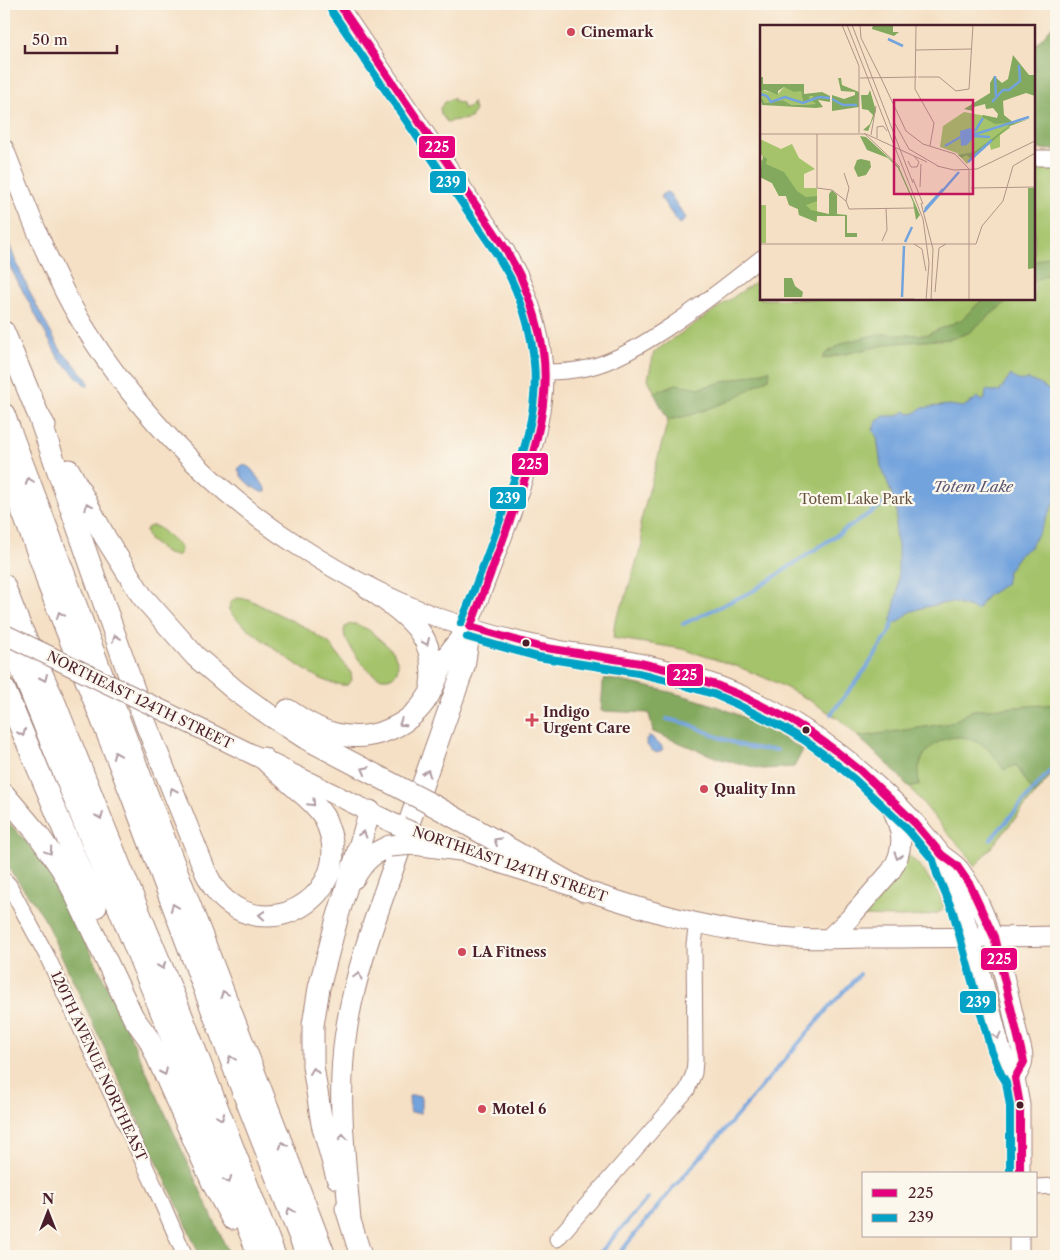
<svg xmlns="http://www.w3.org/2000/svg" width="1060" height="1260" font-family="'Libre Caslon Text',serif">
  <rect width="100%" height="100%" fill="#fbf7ec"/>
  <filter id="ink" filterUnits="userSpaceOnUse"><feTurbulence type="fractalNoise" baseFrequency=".02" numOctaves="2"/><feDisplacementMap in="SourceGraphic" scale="10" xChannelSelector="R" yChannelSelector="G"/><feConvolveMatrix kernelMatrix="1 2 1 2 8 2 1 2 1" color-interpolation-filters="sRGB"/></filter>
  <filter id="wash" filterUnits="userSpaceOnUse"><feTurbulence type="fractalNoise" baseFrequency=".0096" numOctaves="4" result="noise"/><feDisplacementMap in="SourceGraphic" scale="20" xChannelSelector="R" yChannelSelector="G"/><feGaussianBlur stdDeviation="1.12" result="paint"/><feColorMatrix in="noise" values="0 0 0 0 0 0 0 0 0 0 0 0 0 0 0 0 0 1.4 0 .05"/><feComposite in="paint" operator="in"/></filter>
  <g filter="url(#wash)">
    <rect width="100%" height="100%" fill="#f5e0c5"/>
    <path fill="#a4c36b" stroke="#77714b" d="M453,98L455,102L462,103L463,108H467L471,106L472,102L475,110L471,118C463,121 455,119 447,122L441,114L440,108L445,102Z
      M1034,164H1056V769L975,867L966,853L944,829L918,797L891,767L839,719L809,700L777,683L739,667L683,649L613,638L615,621L625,599L642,544L640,524L668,420L648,379L654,352L761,278V299H1034Z
      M151,526H155L159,528L180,546C182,550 181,552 177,556L167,554L161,549L149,540L146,532L147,528Z
      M236,598L248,599L303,626L330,644L351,673L352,680L348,685C337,686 325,681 315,676C302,669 232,620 229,610C229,607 230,604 230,602Z
      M350,624H356L369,630L393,651L398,663L397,672C397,672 392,677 391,677C371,685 353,651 345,638L344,631L345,627Z
      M906,853C924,867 936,888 945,908C936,921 875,916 858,916Z"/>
    <path fill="#83a95f" stroke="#666445" d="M1056,22V150L1034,149V50L1035,46Z
      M1056,253V270L1034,281V262Z
      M983,299H1010L968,333L951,339L895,343L822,359L826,353L843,343L878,334L926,335L961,320Z
      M770,370L769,378L729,401L691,415L668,420L654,393L676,384L700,388Z
      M605,678C646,686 685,694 724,709C740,715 755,723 770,731C781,737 793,743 803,750L794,767L763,769L720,759L653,732L649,713L601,711L603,683Z
      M1056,704V769L1035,795L1016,765L1004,770C999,763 991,750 984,746C978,742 968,738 962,737C934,736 914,757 919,785L910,788L891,767L858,737L951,723L973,710Z
      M4,817L42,860L66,900L117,1007L230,1256H200L183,1217L42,914L4,862Z"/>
    <path fill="#72a3dd" stroke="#5e6184" d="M666,192L669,193L686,218L685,220L680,224L678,223L661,198V195Z
      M4,231L16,262L34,301L51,333L62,352L71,360L88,381V386H86L59,359L9,265L4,252Z
      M1011,375C1016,380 1021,382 1028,379L1041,385L1056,395V501L1053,505L1040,531L1030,547L1020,554L1008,571L1005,584L986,597L977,610L951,602L921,608L910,612L897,623L891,621L898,590V545L895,533L897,510L893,497L881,466L877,437L873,430L876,422L884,416H898L905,411L910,414L915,413L921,408L949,405L963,407L973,401L977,397L981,401L985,399L986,390L999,392Z
      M242,465C253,466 254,475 261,482C263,485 265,487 266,489V492H261C252,487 241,480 238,469Z
      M649,736L652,737L656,742L661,745L663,749L661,751L657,753C650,750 646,746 646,739Z
      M409,1096H421V1113H410Z"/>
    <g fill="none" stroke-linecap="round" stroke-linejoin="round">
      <path stroke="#72a3dd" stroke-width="4" d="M683,624L753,591L897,495
        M831,714L865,670L888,635L895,618
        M667,719L689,724L718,737L743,746L760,749L777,750
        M991,839L1056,764
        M597,1256L648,1198
        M617,1256L673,1188L730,1124L832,1004L860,974"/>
    </g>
  </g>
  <g filter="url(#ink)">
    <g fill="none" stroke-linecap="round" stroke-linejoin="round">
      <defs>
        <path id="minor" d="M339,4L507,251C511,260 517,269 521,278C534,307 544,341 545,373C546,414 531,461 518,499C503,542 486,585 470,627
          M1034,158H1056
          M545,372C559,372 573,371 587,368C616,361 641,345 666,329C699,307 730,283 761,258
          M4,880L9,885L47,956L154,1185L185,1256
          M1036,1187L1056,1186
          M557,1239L687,1090L694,1073L695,1061L694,944L697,922"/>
        <path id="major" d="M4,149C25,202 45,256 72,306C125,400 209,489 300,547C343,575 390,600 439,618C471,629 505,639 539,646C565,653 593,655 619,659C651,665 682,673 713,684C757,700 799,723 836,751C860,769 882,790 903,810C912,819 920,828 928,838C933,843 937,850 942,855C948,860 954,863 959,869C978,893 993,935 1001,964C1007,988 1013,1012 1018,1036C1020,1043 1023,1051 1023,1058C1023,1065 1019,1072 1015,1078
          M166,712L401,827
          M446,845C480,858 516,868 550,879C629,905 709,932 792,938C818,940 845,938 871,938C933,938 995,937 1056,936
          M942,855L946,871L962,909L971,938L992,1015L1000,1047L1010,1070L1015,1078L1020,1105V1174
          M828,939L849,919L891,871C908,845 900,827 889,801
          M1019,1256V1236"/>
        <path id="highway" d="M4,332L38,414L45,426
          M4,414L145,788L325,1256
          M38,414L146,724L206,873C211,883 216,893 226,901C277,943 353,890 328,827C327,824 326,820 324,817C317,806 307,797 297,789C286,779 274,769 263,758
          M4,462L43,567L48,584L131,794L239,1082L307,1256
          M69,470L105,537L142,596L195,656L236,691L271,716L305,738L408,792
          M4,585L19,623L53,698L121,868L179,1008L275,1256
          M366,586C403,614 438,631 431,685
          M4,627L160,1009L259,1256
          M4,688L96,907
          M288,710C301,719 316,729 332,733C368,744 410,728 429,695C435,684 439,672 445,660C451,649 461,639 468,629
          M4,794L37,833L61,868L73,890L133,1017L149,1039L214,1186L232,1219
          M433,805L584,891
          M414,844L460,850
          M354,878C364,861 372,853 390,846
          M337,1178L322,1124L313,1066V1025L319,988L337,919L370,811
          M346,1208L361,1256
          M350,1221C345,1161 337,1099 345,1039C353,978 375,918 396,860C418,796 441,732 464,667L470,627"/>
      </defs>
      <use href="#minor" stroke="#a08078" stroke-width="17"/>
      <use href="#major" stroke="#a08078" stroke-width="21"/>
      <use href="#highway" stroke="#a08078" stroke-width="23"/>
      <use href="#minor" stroke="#fff" stroke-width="15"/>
      <use href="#major" stroke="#fff" stroke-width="19"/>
      <use href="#highway" stroke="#fff" stroke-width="21"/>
      <defs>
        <path id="major-bridge" d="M4,634L166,712
          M401,827L422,836"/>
        <path id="highway-bridge" d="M408,792L433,805
          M390,846L414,844"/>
      </defs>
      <use href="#major-bridge" stroke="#a08078" stroke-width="21" stroke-linecap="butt"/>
      <use href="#highway-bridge" stroke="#a08078" stroke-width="23" stroke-linecap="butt"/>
      <use href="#major-bridge" stroke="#fff" stroke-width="19"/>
      <use href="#highway-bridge" stroke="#fff" stroke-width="21"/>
      <defs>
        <path id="bus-1" d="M339,4L507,251C511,260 517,269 521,278C531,301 539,326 543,351C551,409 530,467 510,520C497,556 484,592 470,627
          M470,627L540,647L640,663L666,669L716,685L740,695L787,718L810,732L836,751L861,771L915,823L942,855L957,866L970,885L994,937L1024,1062L1015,1078L1020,1105V1174"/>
        <path id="bus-2" d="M331,10L498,256C502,264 507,271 511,279C523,305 532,334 534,363C539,412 521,461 505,506C491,546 476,585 461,623
          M467,637L538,657L638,673L663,679L713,694L736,704L782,727L804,740L830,759L854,779L908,830L933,860L937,874L953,912L961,941L991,1050L1001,1074L1006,1082L1010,1106V1174"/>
      </defs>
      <use href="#bus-1" stroke="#fbf7ec" stroke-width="11"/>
      <use href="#bus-2" stroke="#fbf7ec" stroke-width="11"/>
      <use href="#bus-1" stroke="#e5007d" stroke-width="8"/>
      <use href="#bus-2" stroke="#04a2c6" stroke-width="8"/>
    </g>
    <defs><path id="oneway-chevron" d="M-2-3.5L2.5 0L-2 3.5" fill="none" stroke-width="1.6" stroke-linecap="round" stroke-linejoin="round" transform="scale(1.25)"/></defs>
    <g stroke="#ae9aa0">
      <use href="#oneway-chevron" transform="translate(29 481) rotate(-111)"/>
      <use href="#oneway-chevron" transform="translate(88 506) rotate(-118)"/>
      <use href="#oneway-chevron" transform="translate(60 615) rotate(-112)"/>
      <use href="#oneway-chevron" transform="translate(116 638) rotate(-109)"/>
      <use href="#oneway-chevron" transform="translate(426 642) rotate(67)"/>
      <use href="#oneway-chevron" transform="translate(44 678) rotate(66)"/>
      <use href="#oneway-chevron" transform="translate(402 723) rotate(147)"/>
      <use href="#oneway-chevron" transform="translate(22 733) rotate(68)"/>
      <use href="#oneway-chevron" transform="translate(116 755) rotate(-112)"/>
      <use href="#oneway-chevron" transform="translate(365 770) rotate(-152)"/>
      <use href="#oneway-chevron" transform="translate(427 773) rotate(-70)"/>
      <use href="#oneway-chevron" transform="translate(173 791) rotate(-112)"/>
      <use href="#oneway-chevron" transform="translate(312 803) rotate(47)"/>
      <use href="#oneway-chevron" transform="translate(100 816) rotate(68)"/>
      <use href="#oneway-chevron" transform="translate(363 834) rotate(-73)"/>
      <use href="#oneway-chevron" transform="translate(497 841) rotate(-150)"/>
      <use href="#oneway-chevron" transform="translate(49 851) rotate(56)"/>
      <use href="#oneway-chevron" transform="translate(898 856) rotate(109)"/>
      <use href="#oneway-chevron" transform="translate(174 907) rotate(-112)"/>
      <use href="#oneway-chevron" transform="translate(262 915) rotate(-175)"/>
      <use href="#oneway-chevron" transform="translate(162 966) rotate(68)"/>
      <use href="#oneway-chevron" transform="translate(358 976) rotate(-74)"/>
      <use href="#oneway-chevron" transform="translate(224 994) rotate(-111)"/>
      <use href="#oneway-chevron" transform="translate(997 1036) rotate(77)"/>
      <use href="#oneway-chevron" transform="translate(231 1059) rotate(-111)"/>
      <use href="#oneway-chevron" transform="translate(314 1071) rotate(-97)"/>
      <use href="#oneway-chevron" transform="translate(164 1072) rotate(66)"/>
      <use href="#oneway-chevron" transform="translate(221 1117) rotate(69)"/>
      <use href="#oneway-chevron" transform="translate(343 1137) rotate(-93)"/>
      <use href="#oneway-chevron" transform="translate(283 1145) rotate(-111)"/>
      <use href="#oneway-chevron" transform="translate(228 1180) rotate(68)"/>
      <use href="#oneway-chevron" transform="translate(290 1211) rotate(-111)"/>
    </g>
  </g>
  <g fill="#d1495b" stroke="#fbf7ec" stroke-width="2">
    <circle cx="571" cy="32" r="5"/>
    <path d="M529.5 712.5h5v5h5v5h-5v5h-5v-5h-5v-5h5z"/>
    <circle cx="704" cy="789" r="5"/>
    <circle cx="462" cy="952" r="5"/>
    <circle cx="482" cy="1109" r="5"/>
  </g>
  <g fill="#4a1f2b" stroke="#fbf7ec" stroke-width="2">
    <circle cx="526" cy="643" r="4.5"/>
    <circle cx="806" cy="730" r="4.5"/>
    <circle cx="1020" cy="1105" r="4.5"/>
  </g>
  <g text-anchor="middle" stroke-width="4.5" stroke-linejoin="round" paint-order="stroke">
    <g font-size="14" font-weight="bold" fill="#4a1f2b" stroke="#fbf7ec" text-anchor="start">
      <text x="581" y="37">Cinemark</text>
      <text x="543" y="717">Indigo<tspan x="543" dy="16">Urgent Care</tspan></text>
      <text x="714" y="794">Quality Inn</text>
      <text x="472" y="957">LA Fitness</text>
      <text x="492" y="1114">Motel 6</text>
    </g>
    <g font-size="14" fill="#65503e" stroke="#fbf7ec">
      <text x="856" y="504">Totem Lake Park</text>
    </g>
    <g font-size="14" fill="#4a1f2b" stroke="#fbf7ec">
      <text transform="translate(140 700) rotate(26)" y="5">NORTHEAST 124TH STREET</text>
      <text transform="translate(510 864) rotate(19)" y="5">NORTHEAST 124TH STREET</text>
      <text transform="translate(99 1066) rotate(65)" y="5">120TH AVENUE NORTHEAST</text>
    </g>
    <g font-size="15" font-style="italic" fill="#5a5472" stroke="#fbf7ec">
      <text x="973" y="492">Totem Lake</text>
    </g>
  </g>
  <g transform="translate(760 25)">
    <rect width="275" height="275" fill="#f5e0c5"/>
    <path d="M24,62L41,66L43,76L51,69L56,79L32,80L23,75L5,78L1,75V65L18,69ZM204,87L237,93L248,98L250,103L240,110V122L231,125L229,117L207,139L197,128L180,122L183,101ZM0,114L21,124L32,119L39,133L55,144L44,149V163H57V197L39,190L38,184L29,180L26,171H19L12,158L0,152V136L4,134L0,127ZM0,180H6V218H0Z" fill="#a4c36b"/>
    <path d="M113,0H142V1H133V7H139L134,11L112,4ZM253,30L269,50H275V71L266,68L243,76L244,90L254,98L269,94L250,101L212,134L206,130L202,133L198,130L214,127L249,101L247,98L235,99L222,92L223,90L237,93L238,89L233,83L226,84L225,79L214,82L213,86L204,84L230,68V58L234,51L242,58L248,54ZM0,52H3V59H44V69L62,67L70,71V77L58,75L63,82L56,83L2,80L0,72L5,78L23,75L32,80L56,79L51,75L53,71H49L50,77H43L41,66L34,67L24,62L18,66V70L5,65L0,66ZM78,53H81L82,60L99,67V82L72,86V70L84,74L95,70V67L81,66ZM110,65L116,86L108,106L103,105L110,99L113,90L108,85L102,84L101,70H108ZM100,111L106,112L139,142L160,190L156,195L153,177L138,143L128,133L107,125ZM3,131L7,134L6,139L24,147L37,166L46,172L57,171V176L46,180L51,185L69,189V169L72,165L77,170V189L87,190V208H97V212H85V191H57L56,197L39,190L38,184L29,180L26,171H19L12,158L0,152ZM101,134L110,136L111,142L106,150L98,152L94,143L97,135ZM268,163H275V243L268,244ZM24,253H32L35,261L43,267L42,272H24Z" fill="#83a95f"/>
    <path d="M210,103L217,109L207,120L201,121L200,106Z" fill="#72a3dd"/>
    <path fill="none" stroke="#72a3dd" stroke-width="2.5" d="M128,14L143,21M235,51L236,71M0,69L7,71L11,77L25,72L43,78L59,72L70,73M72,74L83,80H97M232,77L243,65H249L260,56L259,40M215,106L223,93M216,109L269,92M214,111L230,112M185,121L202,111M208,137L232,115M165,184L183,164M164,187L199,147M145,217L152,202M142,272L144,221"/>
    <path fill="none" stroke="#b19387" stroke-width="1" d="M82,0L99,41V108M87,0L163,194L169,238L166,275M92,0L153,158M100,0L101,13L121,53M156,0L155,64L174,98L170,121M156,25L212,24M158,52H179L196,66L209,64L213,0M100,53L157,52M121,53L146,106L163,119L195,129L209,144V275M134,97L149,124L178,141M104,108L140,142M0,109H106L167,137M57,109V163L72,165L86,176M111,110L116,81M117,113V102L123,101L127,106M148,136L151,142H157L159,137L154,131M177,141L194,145L217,144L275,116M84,148L89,163L86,176M153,154L163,179M160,162L161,139M211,163L275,162M86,176L89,184L154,183M161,178L173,224L171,275M122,216L127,205L126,183M0,219H216L222,201L243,176L253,141L275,128M154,219L162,224L166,246M175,267L179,223L186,219M0,274H154"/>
    <path fill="#c2185b" fill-opacity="0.15" stroke="#c2185b" stroke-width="2.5" d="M134,75H213V169H134Z"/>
    <rect width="275" height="275" fill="none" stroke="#4a1f2b" stroke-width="2.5"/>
  </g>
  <g stroke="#fbf7ec" stroke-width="2">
    <rect x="418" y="135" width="38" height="24" rx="5" fill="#e5007d"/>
    <rect x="429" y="170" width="38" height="24" rx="5" fill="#04a2c6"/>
    <rect x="511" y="452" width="38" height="24" rx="5" fill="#e5007d"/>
    <rect x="489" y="486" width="38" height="24" rx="5" fill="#04a2c6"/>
    <rect x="666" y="663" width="38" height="24" rx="5" fill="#e5007d"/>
    <rect x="980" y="947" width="38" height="24" rx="5" fill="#e5007d"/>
    <rect x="959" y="990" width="38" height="24" rx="5" fill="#04a2c6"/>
  </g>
  <g font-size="14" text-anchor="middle" font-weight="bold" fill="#fff">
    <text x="437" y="152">225</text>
    <text x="448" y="187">239</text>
    <text x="530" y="469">225</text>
    <text x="508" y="503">239</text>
    <text x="685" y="680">225</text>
    <text x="999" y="964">225</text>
    <text x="978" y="1007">239</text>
  </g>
  <rect width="1060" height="1260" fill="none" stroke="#fbf7ec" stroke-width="20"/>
  <rect x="862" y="1172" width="175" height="65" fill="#fbf7ec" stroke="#b4a19f"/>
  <rect x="872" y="1189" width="25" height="8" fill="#e5007d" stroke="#b4a19f"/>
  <text x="908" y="1198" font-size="15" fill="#4a1f2b">225</text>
  <rect x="872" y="1214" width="25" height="8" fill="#04a2c6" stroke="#b4a19f"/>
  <text x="908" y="1222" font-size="15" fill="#4a1f2b">239</text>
  <g transform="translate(48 1212)" stroke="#fbf7ec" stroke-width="4" paint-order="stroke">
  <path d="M0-4L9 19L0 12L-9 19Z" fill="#4a1f2b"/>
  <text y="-8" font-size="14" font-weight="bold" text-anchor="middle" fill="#4a1f2b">N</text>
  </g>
  <path d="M25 45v8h92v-8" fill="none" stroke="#4a1f2b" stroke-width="2.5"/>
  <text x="32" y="45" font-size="15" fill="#4a1f2b" stroke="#fbf7ec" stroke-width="4" paint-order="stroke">50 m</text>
</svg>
